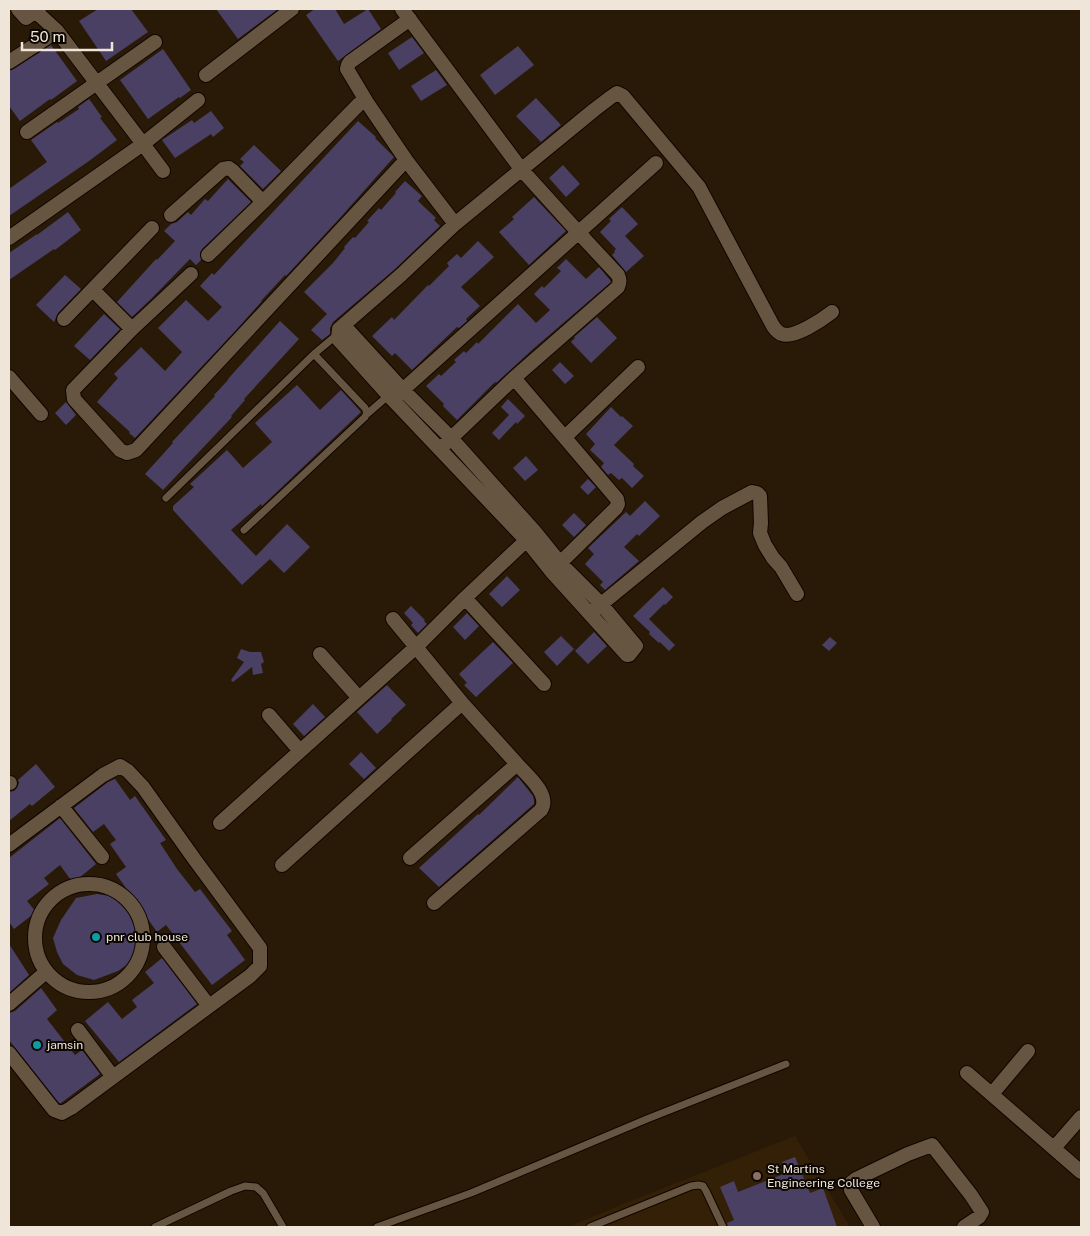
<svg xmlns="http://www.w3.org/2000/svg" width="1090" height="1236" font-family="'Public Sans',sans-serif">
  <rect width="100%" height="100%" fill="#291a07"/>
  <path fill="#332006" d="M795,1136L850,1227H568L616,1207Z"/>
  <path fill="#4a4063" d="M98,9H131L148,32L106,61L79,21Z
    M216,9H278L238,39Z
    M315,9H335L344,24L368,9L381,29L338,61L306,15Z
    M412,37L424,53L399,70L388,53Z
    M51,45L77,81L51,100L50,99L20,121L9,106V71L14,69Z
    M518,46L534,65L495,95L480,75Z
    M163,49L191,90L180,98L179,97L148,119L120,80Z
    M436,70L447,85L421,101L411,86Z
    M536,98L561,125L541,142L516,116Z
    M89,99L102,117L100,118L117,140L89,161L9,216V189L47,162L31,140L57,122L58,123L79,109L78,107Z
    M211,111L224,128L213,137L211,134L175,158L162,140L192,120L194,123Z
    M358,121L376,137L375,138L394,157L339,219L286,276L285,275L261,301H262L237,329L135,438L129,433L130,432L97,402L118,378L114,374L141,347L165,371L182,352L158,328L186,300L208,321L222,307L200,286L212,273L214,275Z
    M254,145L281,171L263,189L240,166L244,162L240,159Z
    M563,165L580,184L566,197L549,178Z
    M228,179L251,202L202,249L200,253L201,260L196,265L190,259L151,299L132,317L117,302L156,259L157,260L175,241L164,231L171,224L177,222L188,212L191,215L205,199L208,201Z
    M405,181L422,196L418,201L436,218L434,220L440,226L395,269L333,322L330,328V334L322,340L311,330L327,314L304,292L333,263L345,248L344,247L353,237L355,238L369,222L367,221L379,208L381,210L396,193L395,192Z
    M534,197L566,231L529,265L499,232L514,219L512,217Z
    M622,207L638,224L625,236L644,256L626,272L612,255L615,252L614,251L616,249L600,232L611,221L609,219Z
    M68,212L81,230L55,250L54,249L9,280V253L37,234V235Z
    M478,241L494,257L461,287L480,306L466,319L467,321L459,328L457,327L412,370L395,353L392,356L372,336L392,317L394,320L428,285L429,286L449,266L447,263L457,254L461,258Z
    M566,259L586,279L599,267L610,280L611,282L533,349L496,383L495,382L457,420L443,406L444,404L426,386L439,374L441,376L456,362L454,360L464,351L466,353L477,342L478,344L518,304L536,323L550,310L534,294L542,286L544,288L561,271L557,268Z
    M65,275L81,289L58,313L54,322L36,305Z
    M104,314L120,329L90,360L74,346Z
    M597,317L617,338L591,363L571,342L575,338L574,337Z
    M280,321L299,339L244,399L245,400L231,416L232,417L163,490L145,474L173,443L172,442L215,396L214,395L228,380V379Z
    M560,362L574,376L565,384L552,370Z
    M297,385L320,410L341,390L361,412L262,506L261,504L231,530L256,556L287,524L310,547L284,573L270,559L242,585L173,510V506L194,487L190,484L227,450L243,468L272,442L255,423Z
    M508,399L525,416L517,424L516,422L499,440L492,433L509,415L501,407Z
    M66,402L76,415L66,425L55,413Z
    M611,407L621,417L622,416L633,426L614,445L634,464L633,466L644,476L632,488L622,478L619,480L611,473L608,475L601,467L604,463L590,450L595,444L586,434Z
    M526,456L538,470L525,481L513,468Z
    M588,479L596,487L588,495L580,487Z
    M645,501L660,516L639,536L637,534L624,547L639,561L605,590L600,585L603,582L585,564L594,554L588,548L626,512L630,516Z
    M574,513L586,525L574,537L562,525Z
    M507,576L520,590L502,607L489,594Z
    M663,587L673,597L665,605L664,604L649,619L675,645L669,651L660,642L659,643L649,634L650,632L633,616Z
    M411,606L425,620L424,621L427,624L418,633L411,625L413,623L404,613Z
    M467,613L479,626L465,640L453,627Z
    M594,632L607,646L588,664L575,651Z
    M561,636L574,649L557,666L544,652Z
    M830,637L837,643L829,651L822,645Z
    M493,642L513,663L476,697L464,685L467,683L459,674Z
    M241,649L250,652H261L264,662L261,664L263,673L253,675L252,667L233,682L231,680L244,662L237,658Z
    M387,685L406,705L391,719L392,720L377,734L357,712Z
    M313,704L325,717L304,736L293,724Z
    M361,752L376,768L364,779L349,764Z
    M36,764L55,787L32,806L30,804L9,821V792L14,791L17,788L19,783L18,780Z
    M518,777L533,796L534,800V804L439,887L419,868L478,814L479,815Z
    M115,779L130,800L135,796L166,840L160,843L177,869L195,892L200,889L232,931L227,935L245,960L212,985L166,925L157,932L116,874L126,867L110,844L116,840L104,824L93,832L74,808L108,782Z
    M60,818L96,864L73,883L60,865L44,878L49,884L27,901L36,912L14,929L9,922V858Z
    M97,894L110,896L134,907L139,936L135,954L128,964L118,971L94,980L77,975L63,964L57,952L53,938L61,920L76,898Z
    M9,944L29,975L9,993Z
    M162,958L197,1004L119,1062L85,1021L108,1002L122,1019L137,1007L132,1000L154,983L145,972Z
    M41,988L57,1010L47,1019L75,1055L82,1050L100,1074L61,1103H59L9,1040V1013L15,1011Z
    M795,1157L810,1193L823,1188L837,1227H728L727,1223L734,1220L720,1187L734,1181L738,1192L786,1173L782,1162Z"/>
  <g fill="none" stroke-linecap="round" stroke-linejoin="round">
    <defs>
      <path id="service" d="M367,414L389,395
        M166,498L314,354L338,334
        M244,530L365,417C367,413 367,412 365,408L314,354
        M155,1227L231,1191L245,1186L256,1187L263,1193L283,1227
        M377,1227L471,1193L647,1119L786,1064
        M590,1227L691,1186L698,1185L703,1186L706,1191L723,1227"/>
      <path id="minor" d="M18,9L26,18L39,9
        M402,9L521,169L578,232L618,275C620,280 620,282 618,287L514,378L445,444
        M410,19L350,62L348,65L347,69L368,104L406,160L455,224
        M9,62L57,31
        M206,75L292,9
        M27,132L155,42
        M163,171L143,144L198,100
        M171,215L223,169L229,168L233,171L263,202
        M9,238L143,144L57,31L33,9
        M208,255L263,202L359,104
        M191,274L132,329L73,390L74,399L120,450L127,453L136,450L406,160
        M93,290L132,329
        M64,319L152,228
        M339,329L348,330L403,390L451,438L535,532L560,563L601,604L636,646L629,655H627L551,571L527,541L392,399L338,339L339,329L401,275L455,224L594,110L611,97L617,93L623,96L699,187L773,326C775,329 778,333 782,334C794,339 823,319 832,312
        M9,377L41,414
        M514,378L617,499L618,504L616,508L554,569
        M397,395L656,163
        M565,437L638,367
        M465,598L544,684
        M594,610L702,522L722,508L752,492L757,493L760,496L761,523L760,533L765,545L773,558L781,567L797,594
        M393,619L462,703L517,764
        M320,654L359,698
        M269,715L300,751
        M9,783H10
        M61,806L102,857
        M220,823L416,647L465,598L532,535
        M9,845L103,775L120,766L128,771L143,787L195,860L260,948V966L250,976L71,1108L62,1113L54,1110L9,1053
        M410,858L517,764C527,775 551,795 541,810L434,903
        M282,865L462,703
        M35 938a54 54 0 1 1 108 0a54 54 0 1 1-108 0Z
        M164,947L209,1006
        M9,1004L46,972
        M78,1030L113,1077
        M967,1073L1081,1172
        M992,1094L1028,1051
        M1054,1148L1081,1117
        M873,1227L851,1190V1183L856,1179L908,1154L932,1145L971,1195L982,1212L979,1217L964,1227"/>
    </defs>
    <use href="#service" stroke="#110500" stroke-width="9"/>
    <use href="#minor" stroke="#110500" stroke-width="16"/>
    <use href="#service" stroke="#665541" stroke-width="7"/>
    <use href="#minor" stroke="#665541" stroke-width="14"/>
  </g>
  <g fill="#0f9aa8" stroke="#0d0702" stroke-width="2">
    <circle cx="96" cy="937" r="5"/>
    <circle cx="37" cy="1045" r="5"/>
  </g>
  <circle fill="#8d6e63" stroke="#0d0702" stroke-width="2" cx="757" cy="1176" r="5"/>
  <g text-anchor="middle" stroke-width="4" stroke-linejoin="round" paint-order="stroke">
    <g font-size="12" fill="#efe5d9" stroke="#0d0702" text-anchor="start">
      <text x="106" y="941">pnr club house</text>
      <text x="47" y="1049">jamsin</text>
      <text x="767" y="1173">St Martins<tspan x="767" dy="14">Engineering College</tspan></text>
    </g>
  </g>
  <rect width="1090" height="1236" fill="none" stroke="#efe5d9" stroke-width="20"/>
  <path d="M22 42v8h90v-8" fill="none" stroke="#efe5d9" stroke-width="2.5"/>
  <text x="30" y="42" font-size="15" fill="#efe5d9" stroke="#0d0702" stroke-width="4" paint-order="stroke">50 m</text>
</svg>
